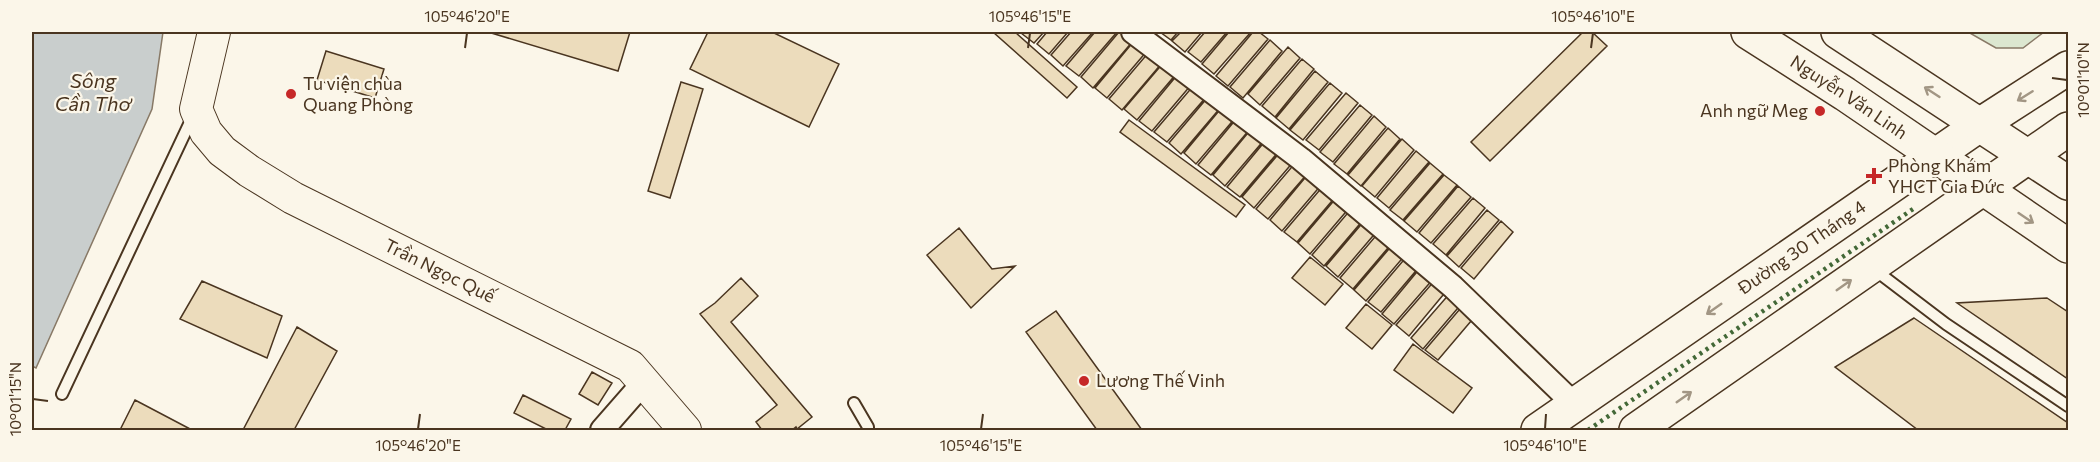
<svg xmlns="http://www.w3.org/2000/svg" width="2100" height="462" font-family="Commissioner,sans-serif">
  <rect width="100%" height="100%" fill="#fbf6e9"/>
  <path fill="#dce7d0" stroke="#887966" stroke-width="1.5" d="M1968,32H2044L2023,48H1996Z"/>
  <path fill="#c9cecd" stroke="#887966" stroke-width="1.5" d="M32,32H163L152,109L36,368L32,366Z"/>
  <path fill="#ecdcbc" stroke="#4a3520" stroke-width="1.5" d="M488,32H630L618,71Z
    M708,32H772L839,64L809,127L690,69Z
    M993,32H1015L1077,87L1067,98Z
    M1022,32H1044L1034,43L1021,33Z
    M1047,32H1068L1049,54L1037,44Z
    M1071,32H1093L1063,66L1051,55Z
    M1095,32H1117L1079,76L1066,66Z
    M1119,32H1122L1133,41L1093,88L1081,77Z
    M1160,32H1178L1171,40Z
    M1181,32H1202L1185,52L1172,41Z
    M1205,32H1227L1201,62L1188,52Z
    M1229,32H1251L1214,74L1202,64Z
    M1253,32H1259L1268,39L1228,86L1216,76Z
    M1583,32H1592L1607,46L1490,161L1471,142Z
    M1270,40L1282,51L1243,98L1230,87Z
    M1134,41L1147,51L1107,98L1095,88Z
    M1288,47L1300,58L1260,105L1248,94Z
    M326,51L384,69L375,98L317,80Z
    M1149,52L1162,63L1122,110L1109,99Z
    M1302,59L1314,69L1275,117L1262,106Z
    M1164,62L1177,73L1137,120L1124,109Z
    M1315,71L1328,82L1289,129L1276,118Z
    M1178,74L1191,85L1152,131L1139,121Z
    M681,82L703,89L670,198L648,191Z
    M1330,83L1342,93L1303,140L1290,130Z
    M1194,85L1207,96L1167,142L1154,132Z
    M1346,93L1358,103L1319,150L1306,140Z
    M1208,97L1221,107L1181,154L1169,143Z
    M1360,105L1372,115L1333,162L1320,152Z
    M1223,106L1236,117L1196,164L1184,153Z
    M1374,116L1386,127L1347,174L1334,164Z
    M1237,118L1250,129L1211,175L1198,165Z
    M1129,120L1245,205L1236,217L1120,132Z
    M1252,128L1265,139L1225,186L1213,175Z
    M1388,128L1400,139L1361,186L1348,175Z
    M1402,139L1414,150L1375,197L1362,186Z
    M1266,140L1279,151L1240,197L1227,187Z
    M1281,151L1294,161L1254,208L1242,197Z
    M1416,151L1429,162L1389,208L1377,198Z
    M1296,162L1308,173L1268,219L1256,209Z
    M1430,163L1443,174L1403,220L1390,210Z
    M1309,173L1322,184L1282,231L1270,220Z
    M1444,175L1457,185L1417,232L1404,221Z
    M1324,185L1337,195L1297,242L1284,232Z
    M1458,186L1471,197L1431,243L1419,233Z
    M1337,197L1350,207L1310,254L1298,243Z
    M1473,198L1485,208L1446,255L1433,244Z
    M1352,208L1364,219L1324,266L1312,255Z
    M1487,210L1499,220L1459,267L1447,256Z
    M1365,220L1378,230L1338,277L1326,266Z
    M1501,221L1513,232L1474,279L1461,268Z
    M959,228L992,269L1015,266L971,308L927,255Z
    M1380,231L1393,242L1353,289L1340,278Z
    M1394,243L1406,254L1366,301L1354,290Z
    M1408,255L1420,266L1381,312L1368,302Z
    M1310,257L1343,284L1325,305L1292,278Z
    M1421,267L1434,278L1394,324L1382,314Z
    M741,278L758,296L731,322L812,417L797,429L796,427L792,430H762L756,422L777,405L700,314L715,303Z
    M1436,279L1448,289L1409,336L1396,325Z
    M202,281L282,316L267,358L180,319Z
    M1451,292L1463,302L1423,349L1411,338Z
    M2047,298L2068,312V379L1957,303Z
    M1465,303L1477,314L1438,360L1425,350Z
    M1366,304L1392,325L1372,349L1346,328Z
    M1056,311L1142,430H1097L1026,332Z
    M1914,318L2068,423V428L2066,430H1918L1835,367Z
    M297,327L337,351L294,430H243Z
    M1413,344L1472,388L1453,413L1394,370Z
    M592,372L612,383L598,405L579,394Z
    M523,395L571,419L565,430H548L514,413Z
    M135,400L192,430H120Z"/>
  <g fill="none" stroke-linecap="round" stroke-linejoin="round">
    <defs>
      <path id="lane" d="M1875,270L1946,324L2068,406
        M62,394L192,118
        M854,403L868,427V430"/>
      <path id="street" d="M1133,32L1301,159L1453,287L1575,405
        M602,430L644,382"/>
      <g id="secondary">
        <path id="s1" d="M214,32L196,109L206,132L222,151L249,171L293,198L630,366L685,430"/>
      </g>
      <g id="primary">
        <path id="s2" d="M1538,430L1981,124L2068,68"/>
        <path d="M1636,430L2068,129"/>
      </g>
      <g id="highway">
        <path id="s3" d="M1748,32L1845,94L2068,246"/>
        <path d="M1838,32L2068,183"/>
      </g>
    </defs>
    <use href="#lane" stroke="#4a3520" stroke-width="14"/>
    <use href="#street" stroke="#4a3520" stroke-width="26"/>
    <use href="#secondary" stroke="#4a3520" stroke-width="34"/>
    <use href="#primary" stroke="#4a3520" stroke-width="36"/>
    <use href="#highway" stroke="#4a3520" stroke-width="36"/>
    <use href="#lane" stroke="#fbf6e9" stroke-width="10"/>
    <use href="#street" stroke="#fbf6e9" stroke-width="22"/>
    <use href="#secondary" stroke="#fbf6e9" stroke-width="32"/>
    <use href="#primary" stroke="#fbf6e9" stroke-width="33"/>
    <use href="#highway" stroke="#fbf6e9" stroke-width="33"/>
    <path stroke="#436837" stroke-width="4.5" stroke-dasharray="3 4.5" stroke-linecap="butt" d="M1588,430L1916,207"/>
  </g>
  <defs><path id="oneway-shaft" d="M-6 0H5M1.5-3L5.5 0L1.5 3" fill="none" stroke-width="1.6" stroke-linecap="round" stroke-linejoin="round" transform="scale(1.5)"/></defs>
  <g stroke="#a29684">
    <use href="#oneway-shaft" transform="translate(1932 92) rotate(-147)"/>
    <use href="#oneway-shaft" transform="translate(2025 96) rotate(148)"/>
    <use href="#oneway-shaft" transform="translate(2026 218) rotate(34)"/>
    <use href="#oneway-shaft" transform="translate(1844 285) rotate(-35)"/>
    <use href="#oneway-shaft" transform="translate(1714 309) rotate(145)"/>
    <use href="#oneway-shaft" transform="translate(1684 397) rotate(-35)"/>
  </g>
  <path fill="none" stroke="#4a3520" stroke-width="2" d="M465,48L467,33M1028,48L1030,33M1591,48L1593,33M2052,78L2067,80M33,399L48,401M418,429L420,414M981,429L983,414M1545,429L1546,414"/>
  <g fill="#c62828" stroke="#fbf6e9" stroke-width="2">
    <circle cx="291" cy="94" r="6"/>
    <circle cx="1820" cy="111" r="6"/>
    <path d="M1871 167h6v6h6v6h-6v6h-6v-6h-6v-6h6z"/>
    <circle cx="1084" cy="381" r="6"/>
  </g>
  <g text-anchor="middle" stroke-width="4.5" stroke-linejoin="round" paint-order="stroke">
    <g font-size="18" fill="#4a3520" stroke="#fbf6e9" text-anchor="start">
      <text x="303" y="90">Tu viện chùa<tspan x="303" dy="21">Quang Phòng</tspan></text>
      <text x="1808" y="117" text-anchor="end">Anh ngữ Meg</text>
      <text x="1888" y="172">Phòng Khám<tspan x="1888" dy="21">YHCT Gia Đức</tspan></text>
      <text x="1096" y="387">Lương Thế Vinh</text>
    </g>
    <g font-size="18" fill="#4a3520" stroke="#fbf6e9">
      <text dy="6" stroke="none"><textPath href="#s3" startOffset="120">Nguyễn Văn Linh</textPath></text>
      <text dy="6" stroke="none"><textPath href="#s2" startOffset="321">Đường 30 Tháng 4</textPath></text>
      <text dy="6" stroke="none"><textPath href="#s1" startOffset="378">Trần Ngọc Quế</textPath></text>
    </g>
    <g font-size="20" font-style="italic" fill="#4a3520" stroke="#fbf6e9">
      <text x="93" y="88">Sông<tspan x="93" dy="23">Cần Thơ</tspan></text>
    </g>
  </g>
  <rect width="2100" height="462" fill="none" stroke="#fbf6e9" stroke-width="66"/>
  <rect x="33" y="33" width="2034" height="396" fill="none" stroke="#4a3520" stroke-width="2"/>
  <g font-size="15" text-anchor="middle" fill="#4a3520">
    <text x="467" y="22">105°46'20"E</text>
    <text x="1030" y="22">105°46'15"E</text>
    <text x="1593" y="22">105°46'10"E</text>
    <text transform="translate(2084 80) rotate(-90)" y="5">10°01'10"N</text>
    <text transform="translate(16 399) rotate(-90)" y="5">10°01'15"N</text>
    <text x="418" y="451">105°46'20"E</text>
    <text x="981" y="451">105°46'15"E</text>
    <text x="1545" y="451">105°46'10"E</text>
  </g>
</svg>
